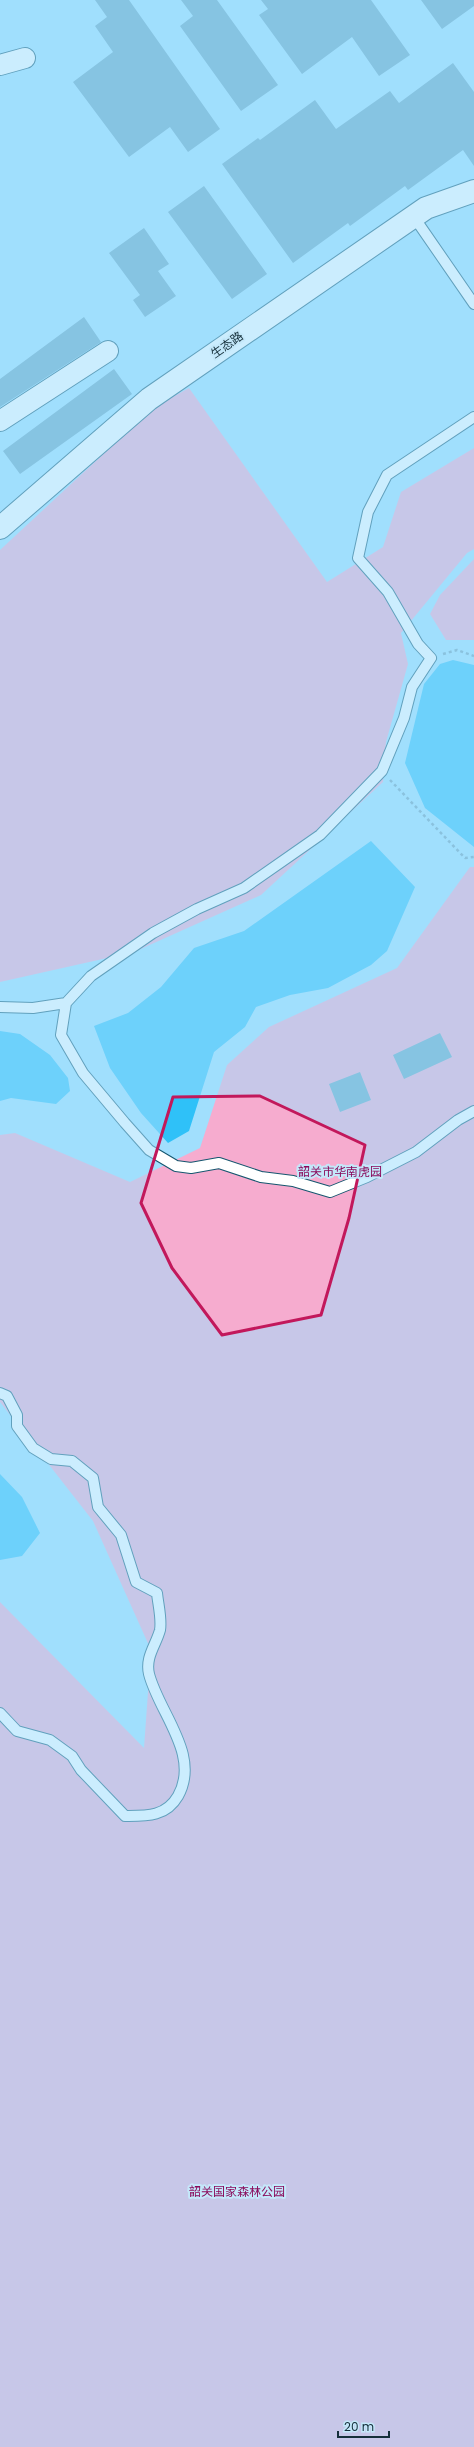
<svg xmlns="http://www.w3.org/2000/svg" width="474" height="2447" font-family="Poppins,'Noto Sans SC',sans-serif">
  <rect width="100%" height="100%" fill="#a1dffd"/>
  <path fill="#f6accf" d="M189,388L327,582L383,547L401,492L474,448V549L467,553L401,633L408,664L386,742L383,782L261,895L134,952L0,982V550L154,407Z
    M474,559V640H446L430,614L440,595Z
    M470,867H474V2447H0V1602L144,1748L151,1650L93,1521L0,1402V1135L15,1133L130,1182L200,1148L227,1065L269,1027L397,968Z"/>
  <path fill="#2fc1f8" d="M453,660L474,665V847L425,808L405,763L424,684L440,664Z
    M371,841L415,887L387,951L371,965L328,988L290,995L256,1007L245,1027L214,1052L189,1131L168,1143L141,1113L110,1068L94,1026L128,1013L161,987L194,948L244,931Z
    M0,1031L20,1034L50,1055L68,1078L70,1091L56,1104L11,1098L0,1101Z
    M0,1474L22,1497L40,1533L22,1556L0,1560Z"/>
  <path fill="#67a4c0" d="M95,0H129L220,129L188,152L170,127L129,157L73,82L113,52L95,26L107,17Z
    M181,0H217L278,85L241,111L180,26L193,16Z
    M261,0H371L410,55L379,76L352,37L302,74L259,15L268,9Z
    M421,0H474V6L442,29Z
    M453,63L474,92V166L463,150L408,190L405,186L350,226L348,223L293,263L222,164L258,138L260,140L315,100L336,129L390,91L399,103Z
    M204,186L267,274L232,299L168,212Z
    M144,228L169,264L158,271L176,296L145,317L133,300L140,295L109,253Z
    M84,317L101,342L0,407V379Z
    M114,369L132,394L20,474L3,451Z
    M440,1033L452,1057L404,1079L393,1055Z
    M360,1072L371,1100L340,1112L329,1084Z"/>
  <g fill="none" stroke-linecap="round" stroke-linejoin="round">
    <defs>
      <path id="lane" d="M414,217L474,304
        M474,417L387,475L368,512L358,558L388,592L418,644L431,658L412,687L404,718L382,771L320,835L244,888L197,909L153,933L91,976L66,1003L61,1035L83,1073L125,1123L149,1150L176,1166L191,1168L219,1163L261,1177L293,1181L330,1192L367,1177L416,1152L458,1120L474,1111
        M0,1007L33,1008L66,1003
        M0,1393L7,1396L17,1415V1426L33,1448L51,1459L72,1461L93,1478L98,1507L121,1535L136,1582L157,1593C158,1604 162,1619 160,1630C156,1645 145,1657 149,1674C159,1713 201,1755 178,1796C166,1817 146,1816 125,1816L81,1770L72,1756L50,1740L17,1731L0,1713"/>
      <path id="street" d="M0,65L25,58
        M0,421L108,351"/>
      <path id="secondary" d="M0,528L149,399L426,208L474,191"/>
    </defs>
    <use href="#lane" stroke="#15566f" stroke-width="12"/>
    <use href="#street" stroke="#15566f" stroke-width="22"/>
    <use href="#secondary" stroke="#15566f" stroke-width="24"/>
    <path stroke="#70a1b9" stroke-width="2.5" stroke-dasharray="3 3" stroke-linecap="butt" d="M443,654L457,650L474,656
      M390,780L465,858L474,857"/>
    <use href="#lane" stroke="#fff" stroke-width="10"/>
    <use href="#street" stroke="#fff" stroke-width="20"/>
    <use href="#secondary" stroke="#fff" stroke-width="22"/>
  </g>
  <path d="M0 0H474V2447H0ZM260,1096L365,1145L349,1218L321,1315L222,1335L172,1268L141,1203L173,1097Z" fill="#a1dffd" fill-opacity=".55" fill-rule="evenodd"/>
  <path fill="none" stroke="#c2185b" stroke-width="3" stroke-linejoin="round" d="M260,1096L365,1145L349,1218L321,1315L222,1335L172,1268L141,1203L173,1097Z"/>
  <g text-anchor="middle" stroke-width="4" stroke-linejoin="round" paint-order="stroke">
    <g font-size="12" fill="#152f3a" stroke="#c4e8fa">
      <text transform="translate(227 345) rotate(-35)" y="4">生态路</text>
    </g>
    <g font-size="12" fill="#8a0a5b" stroke="#c4e8fa">
      <text x="340" y="1176">韶关市华南虎园</text>
      <text x="237" y="2196">韶关国家森林公园</text>
    </g>
  </g>
  <path d="M338 2431v6h51v-6" fill="none" stroke="#152f3a" stroke-width="2"/>
  <text x="344" y="2431" font-size="12" fill="#152f3a" stroke="#c4e8fa" stroke-width="3" paint-order="stroke">20 m</text>
</svg>
